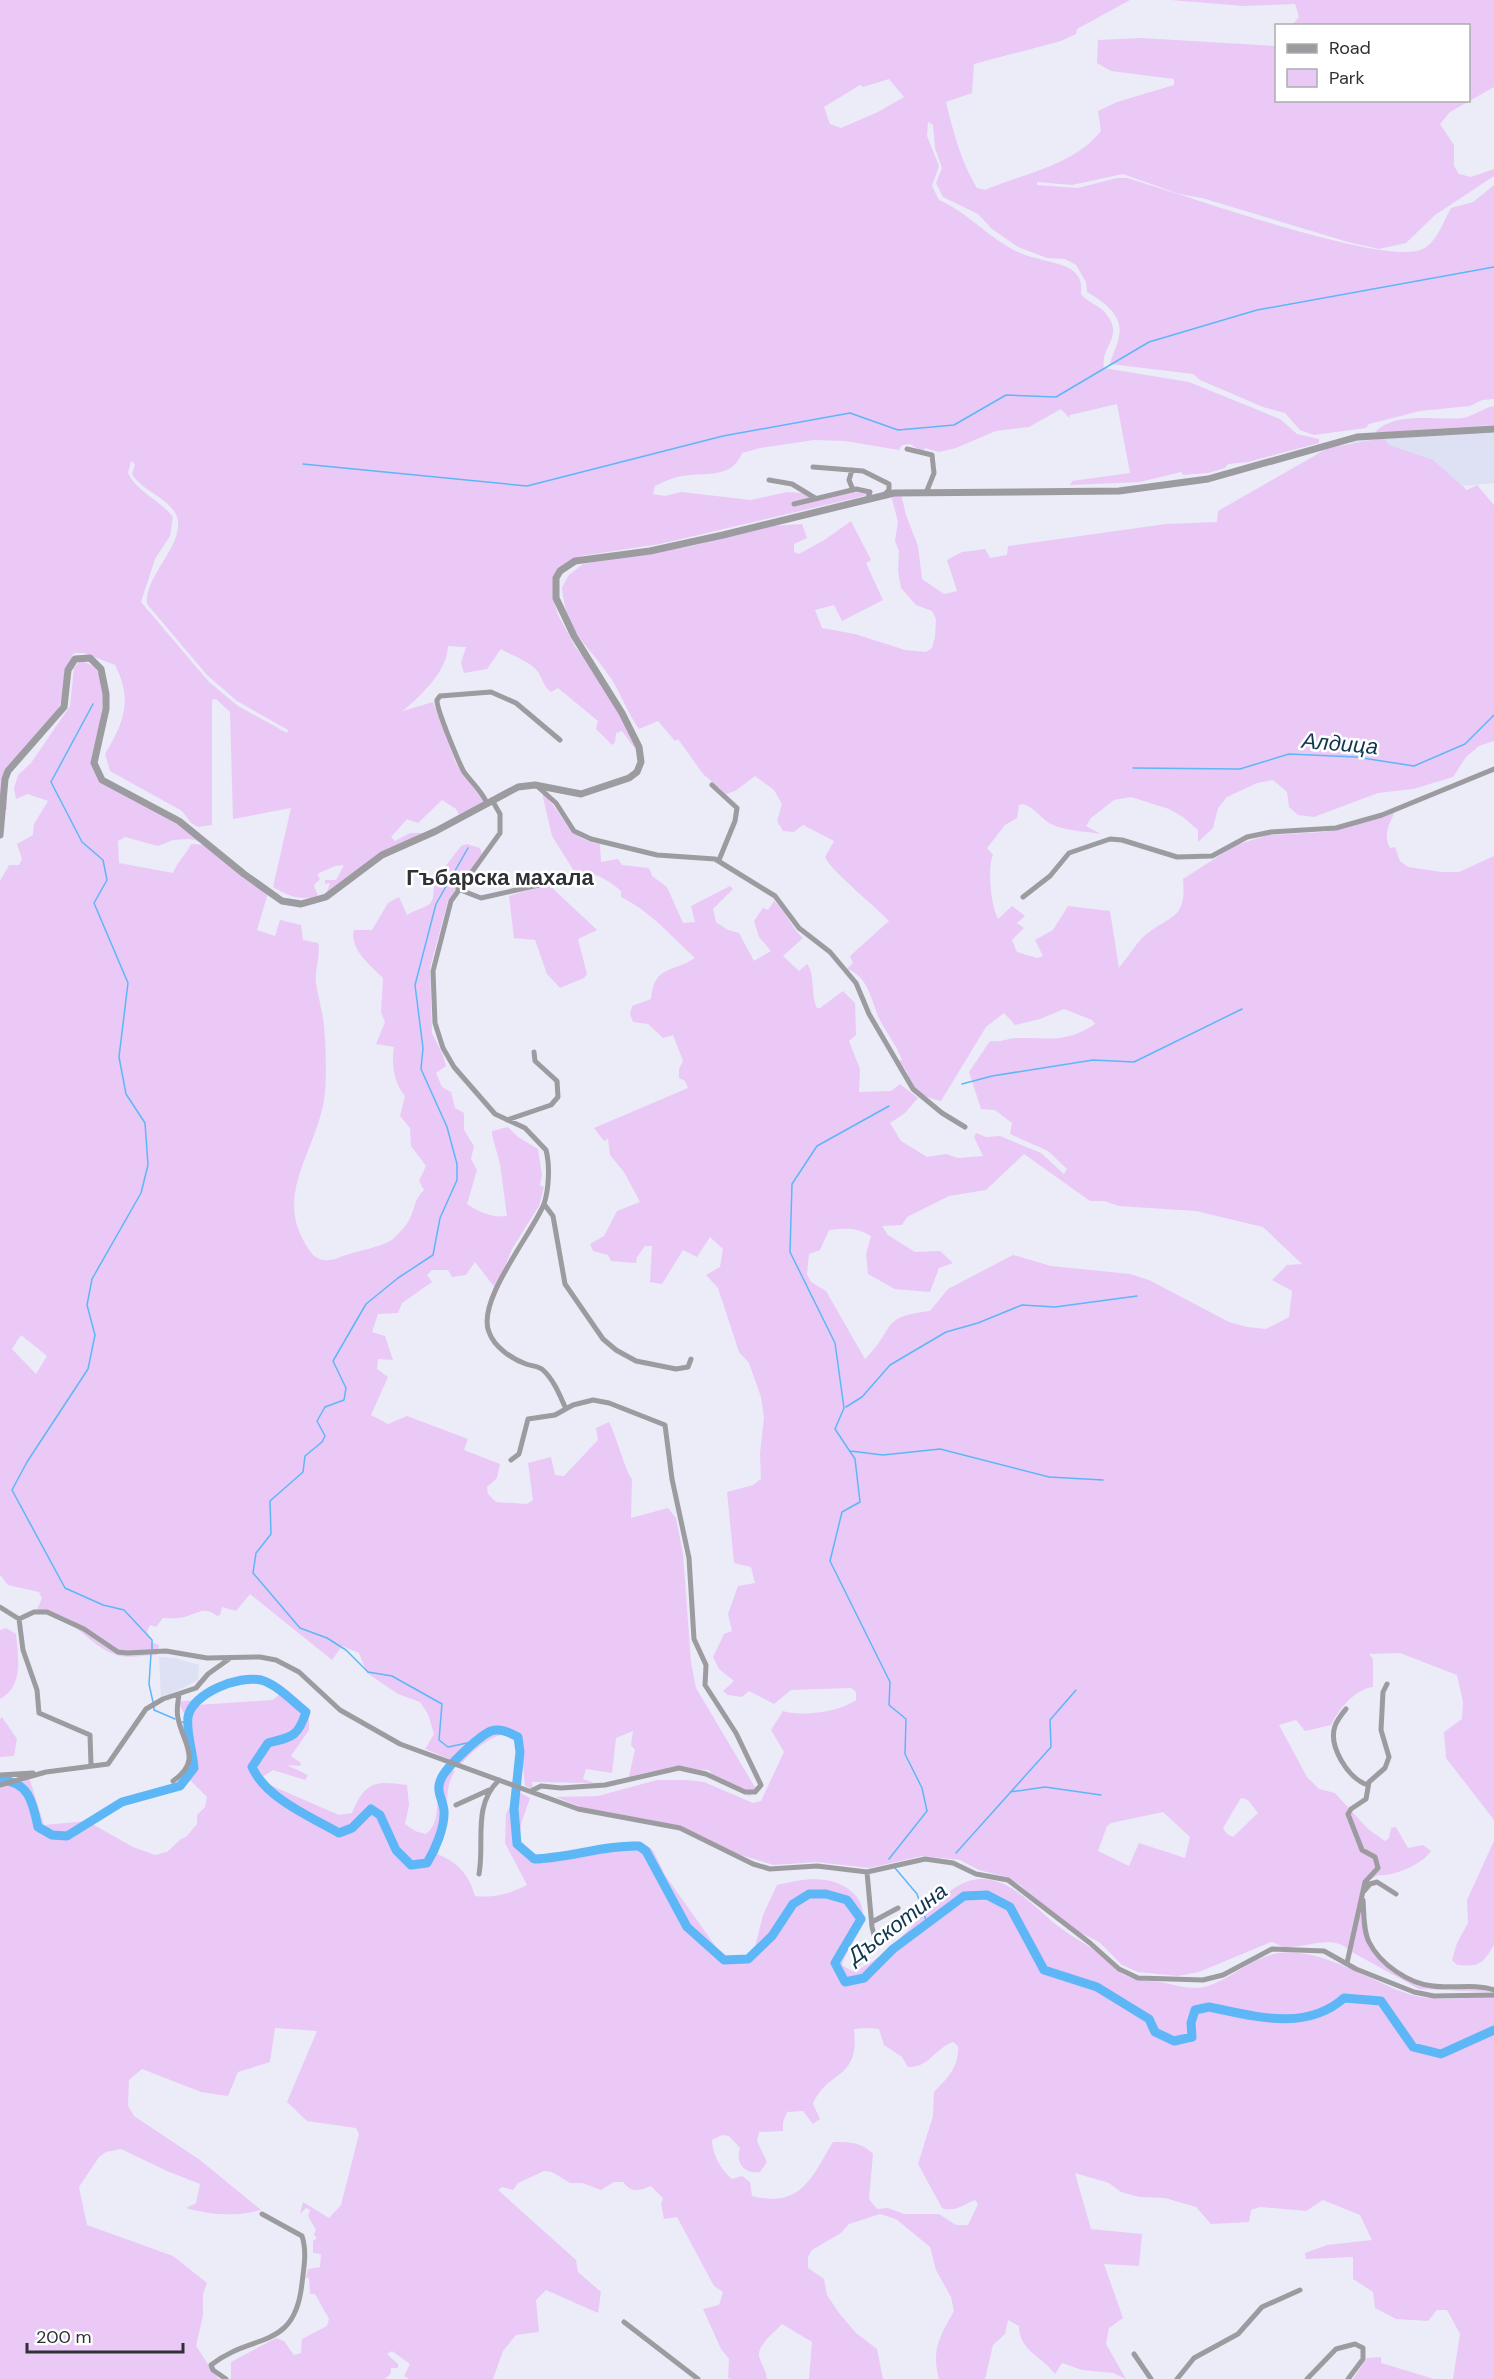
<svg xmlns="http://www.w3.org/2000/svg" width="1494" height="2379" font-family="'DM Sans',sans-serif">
  <rect width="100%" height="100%" fill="#ebecf7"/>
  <path fill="#dee1f3" d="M1494,428V483L1463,486L1443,470L1348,442L1375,437Z
    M159,1657L174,1658L199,1665L198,1680L161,1699Z"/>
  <path fill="#eac9f7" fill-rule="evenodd" d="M0,0H1130L1077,29L1076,34L1061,41L974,64L972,93L946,102C953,131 961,162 977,188L985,190C1022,174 1075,165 1101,131L1098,111L1117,102L1174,85V79L1111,71L1097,63L1098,40L1141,38L1276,46V100H1468V26L1292,25L1299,17L1295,4L1243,6L1171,0H1494V87L1450,112L1440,124L1454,145V166L1459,174L1471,177L1494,169V176L1435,215L1406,243L1379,249L1348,242L1202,198L1179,194L1123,174L1072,185L1037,182V185L1078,188L1117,178H1127C1177,192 1386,268 1423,249C1437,242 1443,222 1451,208L1473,202L1494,185V399L1482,400L1470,406L1420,411L1369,424L1366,428L1314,435L1300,430L1285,413L1263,407L1200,380L1193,374L1110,364C1112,355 1118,345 1119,336C1124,315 1102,301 1087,292L1086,282L1076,265L1065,259L1047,258L1018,247L992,229L978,214L943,197L936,183L942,168L935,148L933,125L928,122L927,136L939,166L932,186L939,200C969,213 989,239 1020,253C1033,259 1064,263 1072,270C1081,277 1082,284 1081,294C1088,303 1100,305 1107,315C1124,338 1100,346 1104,368L1189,382L1280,419L1297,434L1319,439V443L1248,462L1228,464L1225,468L1208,473L1183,475L1181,472L1140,482L1070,485L1072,481L1130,473L1117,404L1070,415L1069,418L1061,409L1029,427L996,431L956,448L939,452L925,448L923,452L910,444L902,445L899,450L845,441L814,440L760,448L742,453C732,479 706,472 683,476C673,477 664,482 655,486L653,494L665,496L681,492L751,500L787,492L802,493L809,497L854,492L872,494L660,544L581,556L557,573L554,600L558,615L576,648L600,677L634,740L636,750L622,731L616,733L615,742L612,745L596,729L598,721L558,688L551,692C543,686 543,679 538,672C530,661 512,656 501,649L487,669L464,673L461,663L466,647L448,646C447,672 422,694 403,711L433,702L455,761L465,778L486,801L459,815L456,809L442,800L418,823L407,819L391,837L395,841L410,833H424L326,894L330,883L325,884V880H336L344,865L335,866L317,874L320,879L314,885L318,896C300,901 288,896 273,887L291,808L233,819L230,712L216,699L212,700V825L198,827L191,823L182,811L110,771L105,754C124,722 133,700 115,665L84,653H74C61,672 67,693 57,712C47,733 22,757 6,776L7,809L0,815ZM889,79L904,97L878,112L841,128L830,124L824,107L860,85L863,87ZM131,461L135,464L132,474C143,494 181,500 178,528C175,553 144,580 147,604L207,675L237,701L288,730L287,733L238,706L209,682L141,602L155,559L170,536L173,517C160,500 137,492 128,473Z
    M1494,406V425L1377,433L1376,431C1398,411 1436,421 1463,418C1474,416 1483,408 1494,406Z
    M1384,438L1389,445L1433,460L1467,490L1477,485L1494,505V741L1479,746L1466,757L1453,777L1413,789L1378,793L1314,817L1298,815L1289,807L1287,792L1273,780L1257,783L1227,797L1218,808L1213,828L1198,842V830L1183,817L1169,809L1131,797L1114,800L1091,818L1086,826L1101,834C1085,831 1058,831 1045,820C1038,814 1034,808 1023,804L1019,805L1017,818L1005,825L987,848L993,855C987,868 991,906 998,919L1012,906L1025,916L1017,923L1024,928L1012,940L1017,952L1037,958L1043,956L1035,940L1053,930L1068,906L1110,911L1119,968C1127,958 1134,947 1142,938C1169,914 1187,922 1183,879L1236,845L1268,835L1325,832L1395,812C1389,824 1383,835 1390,848L1395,847L1400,861L1408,867L1441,872H1459L1494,856V1820L1446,1758L1444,1732L1462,1719L1463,1702L1457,1675L1400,1653L1369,1654L1373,1659V1687C1355,1689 1339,1709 1331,1725L1305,1731L1296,1720L1279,1725L1307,1777L1319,1789L1335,1793L1368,1829L1385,1841L1389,1838L1391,1828L1396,1827L1408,1848L1423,1845L1431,1851C1423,1864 1393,1877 1378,1875L1365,1883C1362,1899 1359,1917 1364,1933C1371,1954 1406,1979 1426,1986C1446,1993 1470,1985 1491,1992L1419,1989L1350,1951C1333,1933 1305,1949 1284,1947C1279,1946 1277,1943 1271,1942L1199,1972L1178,1976L1138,1972L1122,1965L1099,1942L1067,1926L1020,1885L1006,1877L979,1870L960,1860L922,1856L869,1868L816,1862L774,1865L726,1851L682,1827L588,1810L556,1797L598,1796L657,1780H687L704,1782L753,1803L761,1801L784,1752L771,1730L783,1711C803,1717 839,1712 856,1700V1692L851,1688L791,1690L774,1704L749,1691L742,1697L728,1695L723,1691L734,1681L719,1669L713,1657L724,1634L732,1631L728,1614L738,1586L755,1583L751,1567L734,1563L727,1492L753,1485L761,1479L760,1453L764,1418L761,1397L749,1363L739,1352L718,1288L706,1275L720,1267L723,1249L710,1237L697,1257L683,1250L662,1284L650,1282L652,1246H645L637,1257L636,1263L611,1261L608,1255L593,1251L590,1244L604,1236L617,1211L640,1202L624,1172L610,1155L608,1139L604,1141L594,1128L688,1088L685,1081L679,1078V1069L683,1061L673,1035L663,1038L648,1024L633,1022L630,1014L632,1006L651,999C654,965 672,973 695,958C671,936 650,911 621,897V891C608,879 592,871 574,871L552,836L542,793C562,810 567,840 600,844L601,862L618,859L622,865L649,868L652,876L667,887L683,923L695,922L691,906L730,886L733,889L713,909L716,922L728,930L739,933L754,961L771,951L759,937L754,921L763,908L768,910L774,901C786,912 791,927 803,938L783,956L799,971L807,964C816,976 810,994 817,1008H820L843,991L855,1003L856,1035L849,1041L860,1069L859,1092L891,1091L900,1084L918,1098L905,1113L890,1123L901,1141L927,1157L946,1154L958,1158L983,1156L974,1137L976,1133L986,1137L1000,1136L1041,1153L1064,1174L1067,1169L1048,1151L1010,1134L1012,1123L995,1110L981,1109L969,1072L990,1041C1000,1043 1008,1038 1018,1038C1051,1037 1064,1044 1095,1024L1092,1020L1064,1009L1040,1019L1015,1025L1004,1013L986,1027L941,1101C919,1095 914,1093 907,1072C905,1068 901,1065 899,1060H902C897,1046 888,1035 881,1022C871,1003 870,977 847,969L853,963L850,956L889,921C877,908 829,869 825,857L834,841L803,825L794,832L783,831L777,821L782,804L774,790L755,776L735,791L726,794L703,774L678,739L675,741L658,721L639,729C628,714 622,696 612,680C589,644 566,635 562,587L569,575L583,564L692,546L771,526L802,524L807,538L794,544V552L799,554L826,539L851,521L871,560L866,563L883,600L842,621L834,605L815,610L822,628L855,634L905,650L926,652L932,648L935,637L936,619L932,611L916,605L901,588L898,571L899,551L895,541L898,522L891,495L901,494L906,515L918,546L922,579L944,594L957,591L947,560L962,552L985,549L990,558L1007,555L1008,546L1166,524L1217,522L1218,511L1328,448ZM1024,1154L1090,1201H1104L1119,1206L1196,1211L1263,1227L1302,1264L1287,1265L1272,1280L1292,1291L1289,1317L1266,1329L1247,1327L1229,1322L1149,1280L1130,1274L1051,1266L1013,1255L948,1289L930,1311C878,1317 897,1328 865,1359L826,1291L811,1282L807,1274L809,1254L820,1250L829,1230C845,1228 856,1227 871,1236L866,1254L868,1274L895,1289L930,1292L939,1268L953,1263L940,1251L915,1252L888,1235L882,1226L902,1225L907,1217L949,1196L986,1190ZM1241,1798L1248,1800L1258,1813L1233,1837L1227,1834L1223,1828ZM1163,1812L1190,1837L1185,1858L1139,1843L1129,1866L1098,1851L1107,1826L1111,1823Z
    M80,661C120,667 96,730 94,754C93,761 97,769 99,777L152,807L205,842L189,839L173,840L158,846L125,837L118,841L119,863L173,873C177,862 186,855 191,844L208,845L268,893L257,930L275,936L280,920L301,925L303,940L318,943L319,946C319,959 315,971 316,983C318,997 323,1013 324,1027C326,1045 327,1084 324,1100C315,1155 271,1197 310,1251C316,1261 328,1262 338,1258C351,1252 387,1246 393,1239C398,1234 405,1227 408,1222C416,1208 412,1203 424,1190L419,1181L426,1166L411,1146L410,1128L400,1116L405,1096C394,1083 391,1064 394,1047L376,1044L385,1022L381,1012L383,978C371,966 349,949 354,930H372L388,903L399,897L407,915C430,902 434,911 434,881L461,846L467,844L480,848L482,854L448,901L430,968L432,1033L443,1055L446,1066L436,1073L442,1087L451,1092L455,1108L464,1113V1130L474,1146L471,1159L477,1170L467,1204C478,1212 493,1218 507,1216L500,1164L492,1135V1131L508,1127L518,1137L538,1149L542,1175L540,1185L544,1187L539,1206L512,1249L496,1289L475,1262L466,1275L452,1277L448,1270H432L427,1275L432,1282L402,1303L398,1313L378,1314L372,1332L385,1336L393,1360L378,1359L377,1369L388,1377L371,1415L388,1424L407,1416L468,1439L464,1450L500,1464L497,1478L487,1487L488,1494L496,1502L527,1504L533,1500L528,1463L551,1457L555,1475L564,1476L598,1440L596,1428L609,1422C616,1435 626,1473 632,1479L631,1518L668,1508L676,1518L683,1554L691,1662L696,1688L756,1789L750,1796L718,1782L709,1770C679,1769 654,1767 626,1779L629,1776L635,1750L631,1745L633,1731L616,1738L612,1773L586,1769L583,1779L594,1783L532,1782L533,1789L525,1786L521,1745L518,1736C498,1727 474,1750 461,1764L425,1749L434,1734L428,1714L420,1702L398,1694L367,1673L359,1653L342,1646L332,1660L250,1594L236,1611L222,1607L220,1615L217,1616C204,1605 197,1614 184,1617C177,1619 170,1618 163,1618L156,1627L150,1625L147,1631L151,1642L159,1645L157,1655C146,1655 131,1658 120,1656C88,1648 73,1612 36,1612L42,1598L39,1592L8,1585L0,1575V881L9,865H19L22,859L17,844L33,835L34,824L48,801L28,794L16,799L14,788L18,775L31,763L70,706L74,668ZM21,1335L47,1356L36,1374L12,1349Z
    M548,884L597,930L578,939L587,974L584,978L560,988L547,974L535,940L514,938L509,896Z
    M6,1628L16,1634C18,1657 24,1686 0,1699V1630Z
    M281,1693H288L309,1712V1730L291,1756L301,1763L300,1766L287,1765L308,1775L305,1780L273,1770L262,1777L270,1785L339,1815L352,1813C365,1782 374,1780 407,1785L409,1805L405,1824L415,1831L426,1834C446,1819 430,1785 445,1768L455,1771C438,1796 458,1830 429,1851C454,1859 468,1871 475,1896C495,1898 509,1894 527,1885L505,1843L506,1814L518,1792L530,1798L522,1821L518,1841L543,1859L580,1856L633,1841L644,1844L653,1850L665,1875L721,1954L741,1962L752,1959L763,1915L777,1885C804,1878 836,1873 856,1896C861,1902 864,1911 863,1918C860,1935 847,1948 842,1965L852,1971C897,1960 940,1876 983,1879C1015,1880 1038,1912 1062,1929C1074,1938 1088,1945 1100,1954C1109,1961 1114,1970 1124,1975C1134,1980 1148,1981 1160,1982C1171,1984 1184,1988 1196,1988C1223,1987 1250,1957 1279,1953C1323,1947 1371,1983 1412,1995C1438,2002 1468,1997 1494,1997V2379H1453L1460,2334L1447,2310H1437L1428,2321L1396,2319L1375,2308L1373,2292L1353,2279V2257L1306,2259L1305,2253L1327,2245L1372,2240L1360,2215L1323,2200L1306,2211L1260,2207L1251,2210L1249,2222L1211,2224L1196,2207L1165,2198L1139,2197L1121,2192L1109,2183L1075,2173L1091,2229L1142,2234L1139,2266L1104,2264L1123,2318L1109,2328L1106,2344L1126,2379L1113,2373L1082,2370L1062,2363L1055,2374C1042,2356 1019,2351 1019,2326L1008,2320L1005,2334L993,2345L985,2379H939C931,2350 940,2336 954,2311L951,2297L936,2270L930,2247L896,2219L880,2214L849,2224L841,2233L812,2250L808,2257V2268L824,2279L827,2295L839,2313L856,2333L877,2349L883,2379H809L812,2342L782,2324C776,2331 757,2345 759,2356C761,2364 766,2370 767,2379H732L728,2378L729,2359L721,2349L703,2309L719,2305L723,2292L714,2286L677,2217L664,2219L661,2204L663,2198L651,2186C639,2191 631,2193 623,2182H614L601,2190L582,2183H570L552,2172L544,2171L518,2183L513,2190L502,2187L498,2190L576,2260L578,2272L601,2292L598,2313L546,2290L536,2300L539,2332L516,2335L503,2351L493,2379H409L404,2376L410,2364L392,2351L387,2354L398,2364V2368H391V2373L385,2379H231V2362L276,2338L284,2341L294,2355L301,2353L302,2339L327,2326L329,2319L315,2294H310L309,2278H306L308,2269L320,2267L321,2254L313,2253V2241L317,2238L314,2235L316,2230L308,2216L310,2210L306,2208L300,2214L303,2202L329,2218L341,2205L359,2134L356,2128L307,2121L287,2102L317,2031L275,2028L270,2062L238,2072L228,2096L201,2092L142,2069L129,2080L128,2106L134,2116L200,2160L261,2210C234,2217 212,2215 186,2208L196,2203L200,2184L167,2171L121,2149L106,2152L99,2157L79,2187L87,2225L173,2256L207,2283L203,2294V2315L196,2346C205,2358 209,2368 219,2379H0V1779L29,1777L44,1825L87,1821L133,1847L155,1855L167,1852L181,1839L186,1837L197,1824V1815L205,1807L207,1797L189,1779L194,1767L187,1719L178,1702L193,1700L197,1705L273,1700ZM867,2028L879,2029L884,2045L902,2057L908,2067C929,2068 935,2048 953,2042L958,2046C959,2067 948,2078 934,2092L933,2116L918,2164L942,2208C954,2213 965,2204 975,2200L978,2204L968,2225H956L939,2214H904L888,2208L877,2209L869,2199L873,2154C862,2142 849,2142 833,2142C812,2176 802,2209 752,2196L750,2182L742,2176L732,2179C721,2170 712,2154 712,2140L722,2135L729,2136L740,2148C735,2164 745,2174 760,2172L767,2162L757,2141L759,2132L783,2131V2122L787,2112L803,2111L813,2124L820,2119L813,2104C828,2069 860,2081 854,2029Z
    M2,1717L17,1739L14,1756L0,1757V1719Z
    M1494,1841V1945C1483,1963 1481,1967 1457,1965L1452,1960L1457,1943L1468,1923L1467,1900Z
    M1381,2357V2363L1434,2379H1353L1367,2358Z"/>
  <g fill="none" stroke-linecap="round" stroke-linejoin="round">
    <path stroke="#5db7f7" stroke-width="1.5" d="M303,464L527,486L723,436L850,413L898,430L954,425L1006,395L1056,397L1149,342L1257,310L1494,267
      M93,704L51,782L82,842L103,860L107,880L94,903L128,983L119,1057L126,1094L145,1123L148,1165L141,1193L92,1279L87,1305L95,1335L88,1369L27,1462L12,1490L65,1588L103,1605L124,1610L152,1640V1649
      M1133,768L1240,769L1289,754L1356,757L1414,766L1465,744L1494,715
      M468,848L436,904L415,985L423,1048L421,1069L447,1127L457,1164V1180L440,1218L433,1255L398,1278L366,1304L333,1361L346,1388L344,1400L325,1407L317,1421L325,1436L322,1442L305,1456L303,1472L270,1501L271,1534L256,1553L253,1573L300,1628L327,1638L346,1650L368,1672L392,1676L442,1704L439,1740L448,1747L467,1743L472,1745
      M962,1084L992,1076L1093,1060L1134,1062L1242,1009
      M846,1407L862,1397L890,1365L946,1332L978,1323L1022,1305L1055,1307L1137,1296
      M850,1451L883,1455L940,1449L1049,1477L1103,1480
      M151,1654L149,1684L153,1702
      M154,1707V1710L175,1719
      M182,1722L189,1724
      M1010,1792L1045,1787L1101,1795
      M956,1853L1051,1747L1050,1720L1076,1690
      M889,1859L927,1811L922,1788L905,1754L906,1719L889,1705L890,1682L830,1561L842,1512L860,1502L855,1459L835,1429L844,1408L835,1343L790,1252L792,1184L817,1146L889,1106
      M895,1868L917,1894L927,1923"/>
    <path stroke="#5db7f7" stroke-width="9" d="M0,1780C29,1781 33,1803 38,1827L52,1835L67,1836L122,1802L180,1786L194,1768C193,1753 186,1732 188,1717C192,1693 239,1675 261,1680C278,1685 292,1701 306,1712C298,1737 292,1737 268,1743L252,1767C266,1798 309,1816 339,1833L352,1828L371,1809L380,1815L396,1850L411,1865L427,1863C435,1850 445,1827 444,1811C443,1799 435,1791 441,1779C446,1767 479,1736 491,1731C501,1728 510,1733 518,1737L520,1752L514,1809L517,1844L534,1859C570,1858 603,1845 639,1846L646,1851L687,1927L724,1960L748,1959L772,1936L793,1904L809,1894H826L847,1900L861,1919L835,1963L845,1982L864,1978L893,1949L964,1896L987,1895L1010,1907L1044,1970L1097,1987L1149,2019L1155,2032L1174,2041L1192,2037L1191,2023L1195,2010L1209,2007C1254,2016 1306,2032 1344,1998L1381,2001L1413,2047L1441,2054L1494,2030"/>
    <path stroke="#9c9ba0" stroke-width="5" d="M907,449L932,455L934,473L926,493
      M813,467L863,471L889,484V490L885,494
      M852,470L849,480L853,490
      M769,480L792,484L815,498
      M794,504L856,489L870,492L868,498
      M712,785L737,808L735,821L719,860
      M537,786L556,803L574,831L591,839L657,855L715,859L775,896L799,928L830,952L856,983L869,1014L913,1089L942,1113L965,1127
      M492,800L500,814V833L451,901L433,971L435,1023L443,1048L454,1067L495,1114L525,1128L546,1150C550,1165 549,1189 544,1204C532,1234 476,1301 489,1332C494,1347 512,1359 526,1364C531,1366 539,1366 543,1370C554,1380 560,1396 566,1409
      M487,803C481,790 472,783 464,772C459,763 436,708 437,700L440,696L491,692L516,703L560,740
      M458,889L481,898L543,884
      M1023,897L1050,876L1069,853L1110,839L1122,840L1177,857L1212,856L1247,837L1271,832L1336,828L1382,815L1494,769
      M507,1120L551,1105L558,1097L557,1081L535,1061L534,1052
      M544,1204L553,1216L565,1284L603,1339L616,1350L636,1361L676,1369L688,1367L691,1359
      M511,1460L519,1454L528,1419L555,1415L573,1405L593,1400L609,1403L665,1425L672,1479L689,1558L694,1639L706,1665L705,1685L736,1733L761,1785L755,1792H745L706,1774L679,1768L605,1785L561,1788L541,1786L531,1791
      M0,1607L19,1619L34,1612H47L84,1629L118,1652L127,1653L166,1651L207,1658L260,1657L276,1660L299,1672L340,1710L400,1744L578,1809L680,1828L753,1864L770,1869L817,1866L867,1872L925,1859L953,1863L976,1874L1008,1880L1090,1943L1119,1969L1138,1978L1203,1980L1223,1975L1272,1949L1324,1951L1356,1969L1414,1992L1434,1996L1494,1995
      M19,1619L23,1650L37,1690L39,1713L90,1735L91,1765
      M1346,1709C1342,1714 1337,1720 1335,1726C1328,1746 1348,1779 1368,1785
      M0,1775L33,1773
      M173,1781C203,1760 183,1744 178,1718C176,1710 178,1702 179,1694
      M0,1785L46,1772L108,1764L146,1709L163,1699L196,1688L208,1674L229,1659
      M456,1805L489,1790
      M479,1874C485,1841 472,1806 499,1780
      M1364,1891L1370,1884L1377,1882L1396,1894
      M1363,1900C1364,1913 1363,1930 1369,1942C1380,1964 1409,1984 1433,1986C1453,1989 1474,1983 1494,1990
      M872,1922L898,1908
      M1347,1963L1365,1882L1378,1868L1375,1857L1362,1850L1348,1814L1351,1809L1366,1799L1369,1782L1385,1768L1389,1757L1381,1730L1383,1692L1387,1684
      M857,1964L876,1943L872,1927L867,1872
      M624,2322L698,2379
      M1134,2354L1151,2379
      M226,2379L213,2370L211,2365C252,2332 295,2352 302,2283C304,2267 307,2251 302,2236L262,2214
      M1177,2379L1194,2358L1238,2334L1262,2307L1300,2290
      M1307,2379L1336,2349L1355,2344L1363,2348V2359L1348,2379"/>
    <path stroke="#9c9ba0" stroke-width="7" d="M0,835L5,779L8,771L64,707L68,670L75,659L90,658L101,669L106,694V709L94,763L102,780L179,821L244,874L282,901L301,904L326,897L382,855L436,831L518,787L535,785L581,794L629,778L637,772L641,762L639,747L622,713L574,636L556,598V578L560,571L575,561L650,551L723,535L894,493L1119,491L1208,479L1357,437L1494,429"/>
  </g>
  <g text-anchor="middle" stroke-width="5" stroke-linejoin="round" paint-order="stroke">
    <g font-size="22" font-style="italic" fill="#0f354f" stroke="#fff">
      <text transform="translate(1340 743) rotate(5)" y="8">Алдица</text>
      <text transform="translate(897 1923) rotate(-37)" y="8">Дъскотина</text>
    </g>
    <g font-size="22" font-weight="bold" fill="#303135" stroke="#fff">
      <text x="500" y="885">Гъбарска махала</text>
    </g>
  </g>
  <rect x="1275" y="24" width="195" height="78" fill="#ffffff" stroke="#acadae" stroke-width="1.5"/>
  <rect x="1287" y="44" width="30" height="9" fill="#9c9ba0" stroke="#acadae" stroke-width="1.5"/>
  <text x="1329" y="54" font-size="18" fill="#303135">Road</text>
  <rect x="1287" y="69" width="30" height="18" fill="#eac9f7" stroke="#acadae" stroke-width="1.5"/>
  <text x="1329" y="84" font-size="18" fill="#303135">Park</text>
  <path d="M27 2343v9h156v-9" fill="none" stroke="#303135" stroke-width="3"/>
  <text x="36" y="2343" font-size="18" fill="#303135" stroke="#ffffff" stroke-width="4.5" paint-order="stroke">200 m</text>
</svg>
